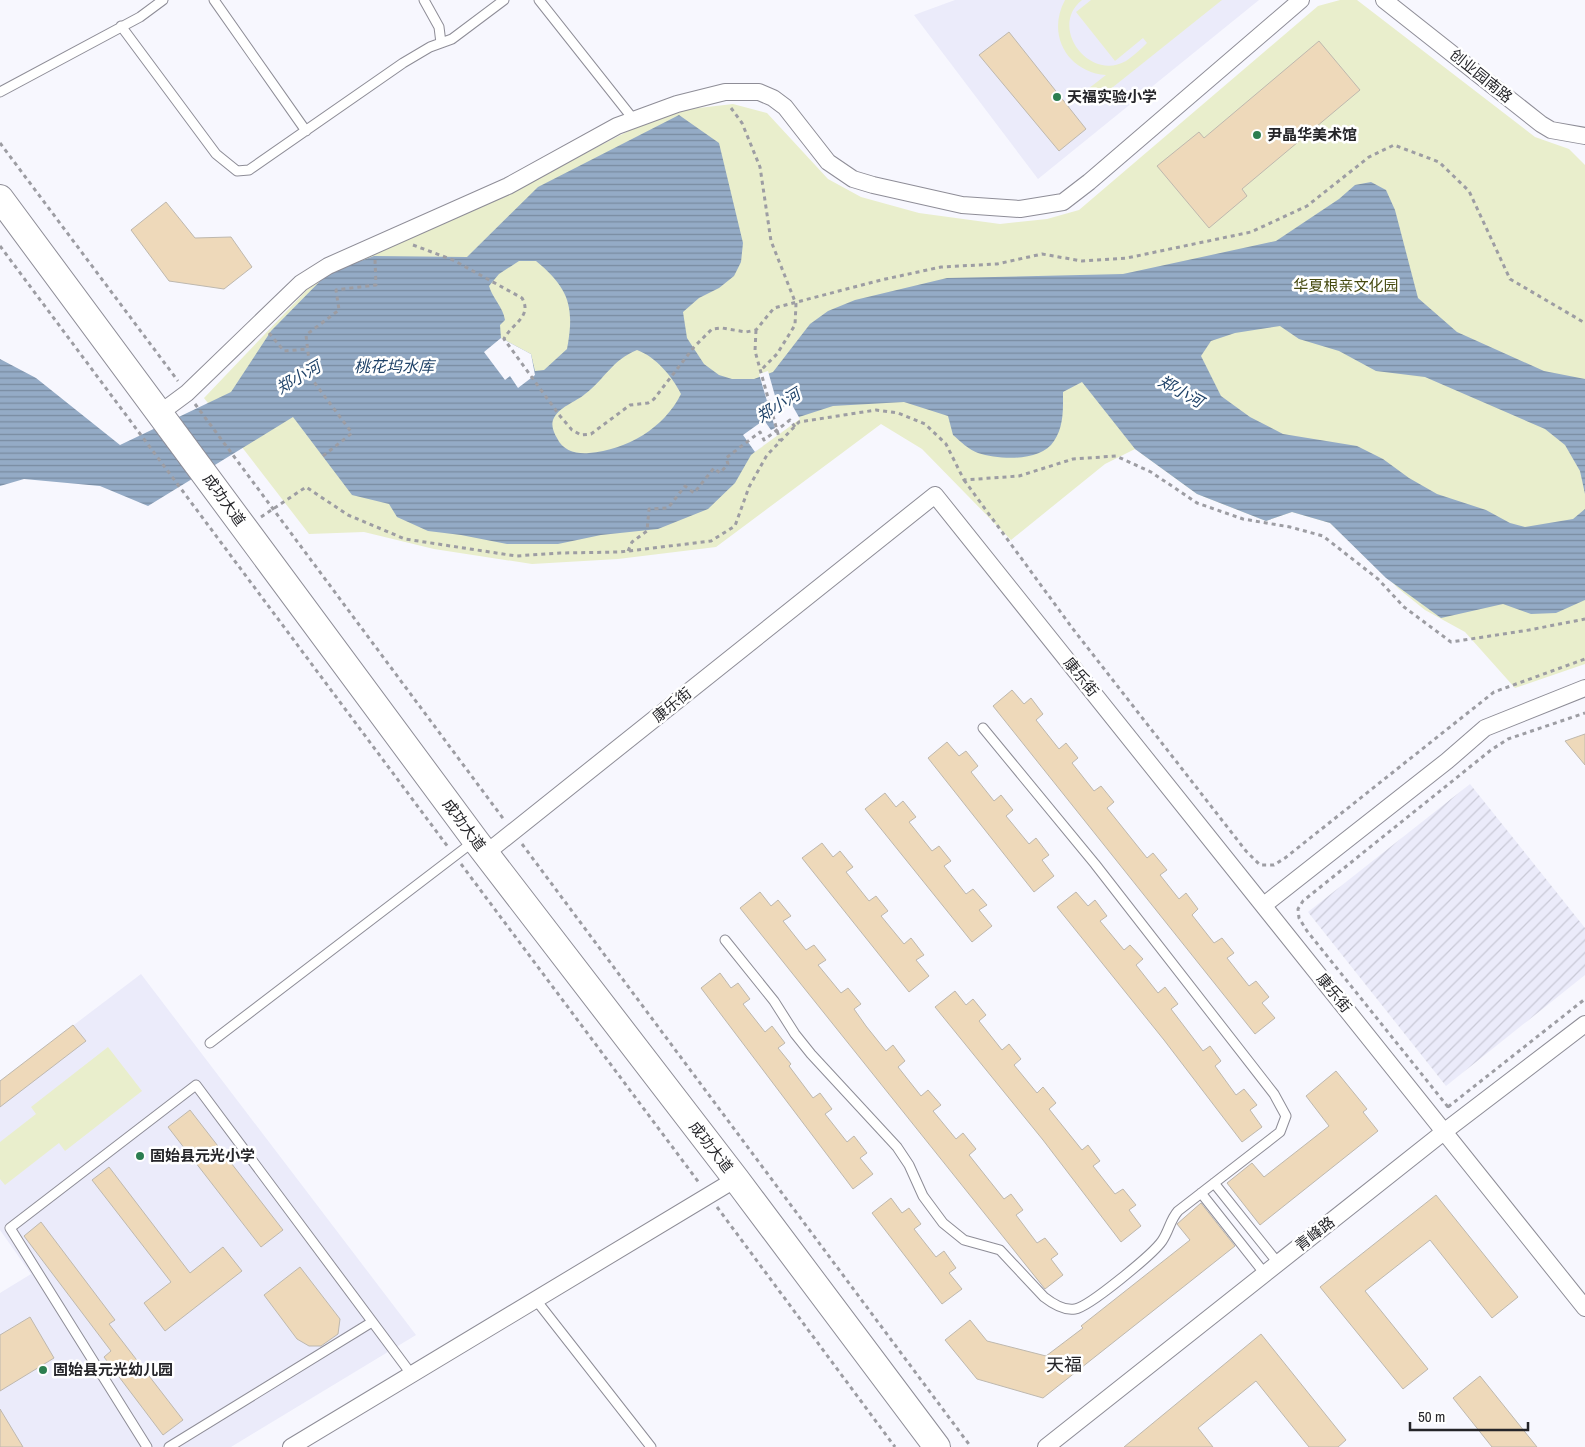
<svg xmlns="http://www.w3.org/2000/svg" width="1585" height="1447" font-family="'Archivo Narrow','Noto Sans SC',sans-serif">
  <defs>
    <pattern id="industrial-furrows" width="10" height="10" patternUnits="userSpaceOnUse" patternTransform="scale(1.25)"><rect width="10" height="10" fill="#ebebfa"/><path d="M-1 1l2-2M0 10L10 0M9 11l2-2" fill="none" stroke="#c9c9d6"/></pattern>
    <pattern id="water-rules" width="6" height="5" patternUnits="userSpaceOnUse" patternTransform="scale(1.25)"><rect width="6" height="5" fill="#94abc6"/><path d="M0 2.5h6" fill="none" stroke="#798ba1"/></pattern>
  </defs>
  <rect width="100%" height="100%" fill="#f7f7fe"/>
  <path fill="url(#industrial-furrows)" d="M1470,784L1585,928V975L1446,1086L1308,912Z"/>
  <path fill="#ebebfa" d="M955,0H1259L1038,179L914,15Z
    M141,974L416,1335L231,1447H0V1293L31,1274L0,1230V1081Z"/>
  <path fill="#e9eecc" d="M1065,0H1082C1048,27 1089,82 1126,61C1133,56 1141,49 1147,43L1143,38L1115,61L1076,12L1091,0H1222L1093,103L1084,92L1106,75C1068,72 1046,35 1065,0Z
    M1340,0H1357L1535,137L1569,149L1585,165V664L1515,688L1465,632L1425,610L1399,589L1330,523L1292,512L1266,521L1197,494L1135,449L1105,464L1011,540L922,449L881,424L716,547L618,559L532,564L434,549L364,532L309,534L204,398L323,273L506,194L640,125L690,109L733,104L767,113L828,179L861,197L919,213L1000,224L1047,219L1079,210L1318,6Z
    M108,1047L142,1091L65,1151L59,1143L5,1185L0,1179V1142L36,1114L31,1107Z"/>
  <path fill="url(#water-rules)" fill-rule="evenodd" d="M679,115L719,143L743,243L741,262L734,276L719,288L699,298L683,312L687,338L704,364L719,375L732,379H754L773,372L810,324L828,311L855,300L947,278L1123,274L1276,241L1339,199L1355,185L1371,182L1386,190L1395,210L1418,298L1457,332L1544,371L1585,379V494L1580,471L1565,445L1545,429L1425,377L1376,371L1339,351L1299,339L1280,326L1235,333L1211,341L1201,356L1221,396L1250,417L1283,434L1357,446L1383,459L1409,478L1437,494L1486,510L1510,523L1525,527L1573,519L1585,509V600L1556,613L1531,614L1503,604L1441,618L1386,578L1330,523L1292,512L1266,521L1197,494L1135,449L1082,382L1063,392C1063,409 1064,426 1054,441C1041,462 1000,460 978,453C969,450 960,441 953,435L948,416L904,402L833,406L799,417L751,455L735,483L708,509L658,529L601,535L558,544H507L461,535L428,531L397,517L389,504L352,495L293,417L148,506L100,486L24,479L0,486V359L36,378L120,445L231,392L271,331L328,273L374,256L467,257L538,187ZM519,261H536C569,288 575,307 567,349L544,370L535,371L531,354L501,338L500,325L505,320C503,307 493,299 489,286L499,274ZM637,350C656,357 672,376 681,394C664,428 627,450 589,453C576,454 563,451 557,438C554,433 551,426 553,420C558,407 576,402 585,394C605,379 612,360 637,350Z"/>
  <path fill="#f7f7fe" d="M501,338L531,354L535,375L518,388L510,376L505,380L484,352Z
    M768,371L779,410L791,403L800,419L755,452L743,435L764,420L771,430L775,428L759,374Z"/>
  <path fill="#eed9ba" stroke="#beb8ae" d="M1009,32L1086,129L1059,151L979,55Z
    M1319,41L1360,90L1242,189L1247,196L1209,228L1157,166L1199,132L1204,138Z
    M166,202L195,238L231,237L252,267L224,289L169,281L131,230Z
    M1012,690L1024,704L1031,698L1043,714L1036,720L1059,749L1066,743L1078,758L1072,763L1094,791L1101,786L1114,802L1107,808L1147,858L1153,853L1167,870L1160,875L1179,899L1186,893L1198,909L1192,915L1214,943L1222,938L1234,953L1227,958L1249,986L1256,981L1269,997L1262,1003L1275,1018L1255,1034L993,706Z
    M1585,734V765L1565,741Z
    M947,742L959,756L966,751L978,766L971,772L994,801L1001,795L1013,810L1006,816L1029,844L1036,838L1049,855L1042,860L1054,876L1034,892L928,758Z
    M885,793L896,807L903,801L916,817L909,822L932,851L939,846L951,861L944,866L966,894L973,889L987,905L979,910L992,926L972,942L865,809Z
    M822,843L833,857L840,851L853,867L846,872L869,901L876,896L888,911L881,916L904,944L911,938L924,955L916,960L929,976L909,992L802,858Z
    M760,892L771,906L778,900L791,916L783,921L806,950L814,945L826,960L818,965L841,993L848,988L861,1004L854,1009L866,1026L886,1051L893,1045L905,1061L898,1067L921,1096L928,1090L941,1105L933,1111L956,1139L963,1133L976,1149L969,1155L1004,1199L1011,1194L1023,1210L1016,1215L1037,1243L1045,1238L1058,1254L1051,1259L1063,1275L1045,1289L740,908Z
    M1076,892L1088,906L1095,900L1107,916L1100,921L1124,950L1130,945L1143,959L1136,965L1158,993L1165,987L1178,1004L1171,1009L1203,1051L1210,1046L1221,1061L1215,1066L1236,1095L1244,1089L1257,1105L1250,1110L1262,1127L1242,1142L1164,1040L1057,907Z
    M720,973L731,988L738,983L750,999L743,1004L765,1032L772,1026L785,1043L778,1048L791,1064L789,1066L813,1098L820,1093L832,1109L825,1114L847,1142L854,1136L867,1153L860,1158L873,1174L853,1189L701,988Z
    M955,991L966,1005L973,999L986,1015L979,1021L1002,1050L1009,1044L1021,1059L1014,1065L1037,1093L1043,1087L1056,1103L1049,1109L1082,1150L1088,1145L1100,1161L1093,1166L1115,1194L1123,1189L1136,1205L1129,1210L1141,1226L1121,1242L1043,1140L935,1007Z
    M73,1025L86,1041L0,1107V1081Z
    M1336,1071L1367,1109L1363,1112L1378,1131L1260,1225L1227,1183L1252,1163L1264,1177L1329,1126L1306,1096Z
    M190,1110L283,1230L261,1247L168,1127Z
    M109,1167L190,1273L223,1247L242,1271L165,1331L144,1303L171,1282L92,1180Z
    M1436,1195L1518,1297L1492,1318L1430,1240L1365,1291L1428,1369L1403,1389L1320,1287Z
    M891,1198L902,1213L909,1208L921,1224L914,1229L936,1257L944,1251L956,1268L949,1273L962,1289L942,1304L872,1213Z
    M1201,1203L1235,1246L1043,1398L977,1379L945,1340L970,1320L987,1341L1046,1356L1083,1328L1081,1326L1190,1240L1177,1224Z
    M41,1222L115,1320L109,1324L183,1420L163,1435L104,1357L111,1351L24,1236Z
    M300,1267L340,1319L338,1334L321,1346H309L297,1339L264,1295Z
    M30,1317L54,1358L0,1391V1335Z
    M1261,1334L1346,1440L1338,1447H1309L1256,1381L1198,1428L1213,1447H1124Z
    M1480,1376L1537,1447H1492L1453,1398Z
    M0,1409L23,1447H0Z"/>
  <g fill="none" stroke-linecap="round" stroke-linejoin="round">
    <defs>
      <path id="service" d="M214,0L306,131
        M424,0L439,27L441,43
        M539,0L634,120
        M121,26L216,154L237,171L249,170L403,63L430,47L452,39L504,0
        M0,92L140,17L163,0
        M725,940L774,1001L795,1034L811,1054L897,1147L909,1165L923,1196L943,1223L964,1240L1000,1250L1044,1297C1053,1304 1064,1311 1075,1309C1089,1307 1153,1254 1162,1241C1169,1231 1170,1220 1178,1211L1280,1132L1286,1116L1274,1094L1095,864L983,728
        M210,1043L473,842
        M1214,1183L1278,1263
        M1201,1193L1265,1274
        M536,1300L651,1447
        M147,1447L10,1228L196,1085L412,1375
        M169,1447L372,1322"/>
      <path id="minor" d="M1384,0L1541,124L1551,130L1585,136
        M160,413L187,393L301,283L328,266L508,186L617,126L677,104L725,92H759L773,98L785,107L828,162L853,179L873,185L962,205L1020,209L1063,202L1089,182L1301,0
        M485,854L935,495L1585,1308
        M1264,905L1447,761L1485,728L1585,688
        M291,1447L736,1179
        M1046,1447L1445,1131L1585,1024"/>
      <path id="primary" d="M0,198L476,841L736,1179L937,1447"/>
    </defs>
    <use href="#service" stroke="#8e8d97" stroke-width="11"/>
    <use href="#minor" stroke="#8e8d97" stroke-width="18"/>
    <use href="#primary" stroke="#8e8d97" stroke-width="28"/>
    <path stroke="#9d9da3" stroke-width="3" stroke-dasharray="4 4" stroke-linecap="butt" d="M731,108L742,123L760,167L771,241L796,304L795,325L777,354L761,370
      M0,143L178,381
      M413,245L453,260L522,298C533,317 511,324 504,339L560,416L572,430L581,435L591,434L630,405L648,403L654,399L694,347L712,329L722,328L746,332L756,330L774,308L881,280L941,267L997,264L1042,254L1082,261L1127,258L1251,232L1307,206L1369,157L1394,145L1439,162L1469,191L1510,279L1585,323
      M0,246L448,847
      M756,330L755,351L780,441
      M269,333L284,351L307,349
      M195,404L505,821
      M323,456L352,433L311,378L306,335L339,310L336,290L376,285L375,260
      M964,480L1073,629L1246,851L1260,865H1274L1285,858L1494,692L1585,659
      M261,517L306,487L348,515L405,539L516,556L560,553L620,552L711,541L735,526L749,487L767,455L799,422L876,410L898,413L925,424L946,444L964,480L1019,476L1073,459L1116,456L1151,472L1197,503L1243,519L1290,527L1323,536L1378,579L1404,607L1451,642L1529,630L1585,619
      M628,551L632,542L647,531L649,509L668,508L685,486L694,493L714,468L720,473L728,464L726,458L760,432L764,440L790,420L795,427
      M522,844L971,1447
      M461,864L700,1184
      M1448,1107L1307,931L1299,918L1298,909L1303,901L1491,750L1508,739L1585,713
      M1448,1107L1585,999
      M717,1207L895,1447"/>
    <use href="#service" stroke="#fff" stroke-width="9"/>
    <use href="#minor" stroke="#fff" stroke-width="16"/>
    <use href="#primary" stroke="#fff" stroke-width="26"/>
  </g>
  <g fill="#2c7e50" stroke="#fff" stroke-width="2">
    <circle cx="1057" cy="97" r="5"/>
    <circle cx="1257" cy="135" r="5"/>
    <circle cx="140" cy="1156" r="5"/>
    <circle cx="43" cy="1370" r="5"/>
  </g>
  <g text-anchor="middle" stroke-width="5" stroke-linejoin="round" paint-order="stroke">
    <g font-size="15" fill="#252529" stroke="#fff">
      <text transform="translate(1481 76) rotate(39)" y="5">创业园南路</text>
      <text transform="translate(224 500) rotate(54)" y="5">成功大道</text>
      <text transform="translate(1081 677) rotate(51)" y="5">康乐街</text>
      <text transform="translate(672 705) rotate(-39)" y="5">康乐街</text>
      <text transform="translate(464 825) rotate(53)" y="5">成功大道</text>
      <text transform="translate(1334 993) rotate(51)" y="5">康乐街</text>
      <text transform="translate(711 1147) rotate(52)" y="5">成功大道</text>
      <text transform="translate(1315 1234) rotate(-38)" y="5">青峰路</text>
    </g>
    <g font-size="15" font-weight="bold" fill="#252529" stroke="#fff" text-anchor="start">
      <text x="1067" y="102">天福实验小学</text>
      <text x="1267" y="140">尹晶华美术馆</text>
      <text x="150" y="1161">固始县元光小学</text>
      <text x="53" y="1375">固始县元光幼儿园</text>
    </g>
    <g font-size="15" fill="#464a10" stroke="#fff">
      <text x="1346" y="291">华夏根亲文化园</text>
    </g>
    <g font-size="16" font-style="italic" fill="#1f4268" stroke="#fff">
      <text x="394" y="372">桃花坞水库</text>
      <text transform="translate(298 377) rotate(-30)" y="6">郑小河</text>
      <text transform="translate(1181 391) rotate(29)" y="6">郑小河</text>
      <text transform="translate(778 405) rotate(-32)" y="6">郑小河</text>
    </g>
    <g font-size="18" fill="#252529" stroke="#fff">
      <text x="1064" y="1371">天福</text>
    </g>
  </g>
  <path d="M1410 1422v8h118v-8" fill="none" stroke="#252529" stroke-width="2.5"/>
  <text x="1418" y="1422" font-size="15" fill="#252529" stroke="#ffffff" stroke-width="4" paint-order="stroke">50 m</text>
</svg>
